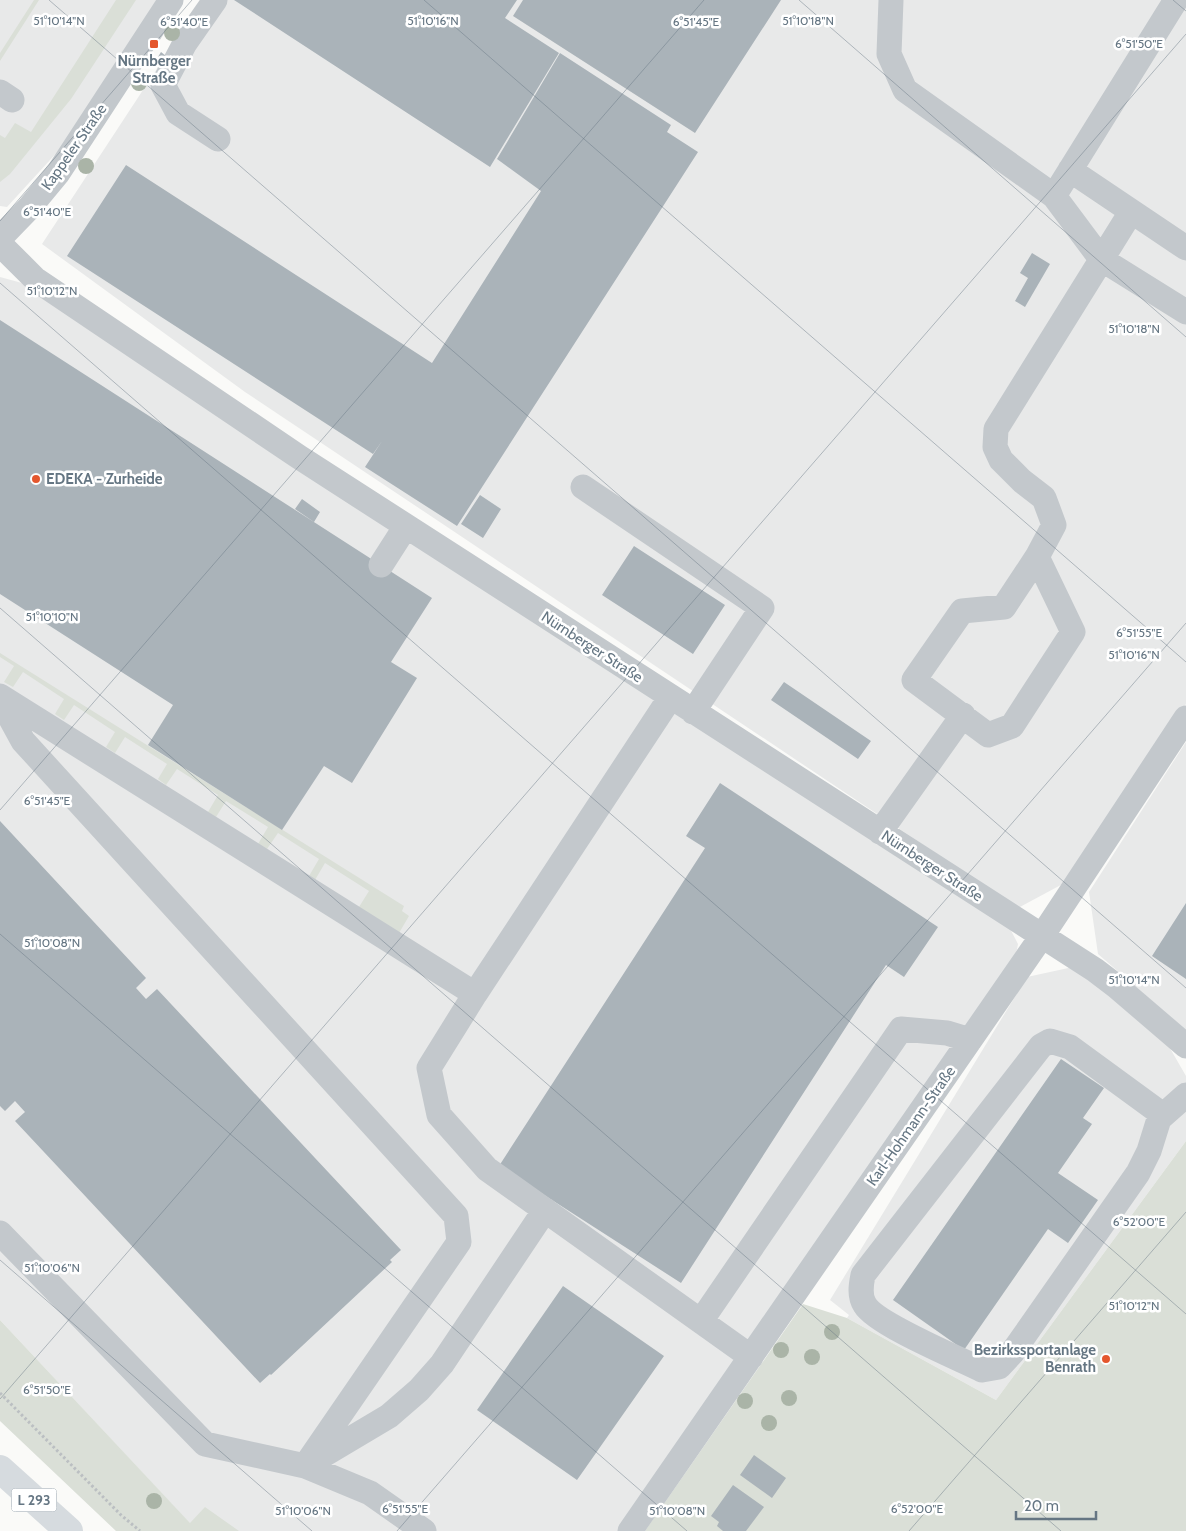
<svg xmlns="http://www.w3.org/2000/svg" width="1186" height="1531" font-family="Cabin,sans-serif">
  <rect width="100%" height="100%" fill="#fafaf8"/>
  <path fill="#e8e9e9" d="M0,0H160L82,125L7,207L0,206Z
    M202,0H1186V704L1072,879L1018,908L245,392L42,244Z
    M0,277L22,283L1005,919L1018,944L1014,965L619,1531H197L0,1320Z
    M1186,742V1032L1173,1019L1098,954L1089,892Z
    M1073,967L1160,1031L1186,1076V1141L996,1400L847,1318L849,1315L830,1300L1027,977Z"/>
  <path fill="#dadfd7" d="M34,0H39L0,61V53Z
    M116,0H136L71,99L10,174L0,182V135L5,138L15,123L31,132Z
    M0,653L404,906L402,911L409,916L399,933L359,907L369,891L325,863L315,880L309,876L319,859L278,833L267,849L258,844L268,827L226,801L216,817L208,812L218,795L177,769L166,785L158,779L167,764L125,737L115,753L106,747L115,732L74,705L64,720L55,714L64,699L23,672L13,687L4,682L14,666L0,657Z
    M1186,1141V1531H645L803,1304L847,1318L996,1400Z
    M0,1320L190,1523L205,1507L239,1531H116L0,1421Z"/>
  <path fill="#aab3b9" d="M234,0H517L505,18L559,53L490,167Z
    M523,0H781L695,133L513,16Z
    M161,52L166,56L159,68L153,65Z
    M560,53L671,125L667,132L698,152L457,526L365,467L382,441L373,454L67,256L126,165L432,363L541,191L497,159Z
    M1032,253L1050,264L1025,307L1015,301L1028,278L1020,273Z
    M0,320L432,598L391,662L417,678L352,783L324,766L282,830L148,745L173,705L0,594Z
    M480,495L501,509L483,538L461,524Z
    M302,499L320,512L314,522L295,509Z
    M634,546L725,605L693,654L602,595Z
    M784,682L871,741L858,759L771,700Z
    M720,783L938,927L904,977L886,965L681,1283L499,1166L705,848L686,836Z
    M0,821L146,978L136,988L146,999L157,989L401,1250L390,1260L392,1262L271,1375L270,1374L260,1383L15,1121L25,1112L15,1101L5,1111L0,1106Z
    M1186,903V979L1152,956Z
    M1061,1059L1104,1088L1083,1118L1092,1124L1058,1173L1098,1200L1068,1243L1048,1229L964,1350L893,1300Z
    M563,1286L664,1356L577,1480L477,1410Z
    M754,1455L786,1478L772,1498L740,1475Z
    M733,1485L764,1507L746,1531H723L717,1526L719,1522L711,1516Z"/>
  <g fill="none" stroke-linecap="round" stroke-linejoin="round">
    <path stroke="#bbbfc2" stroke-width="3" stroke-dasharray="2.5 2.5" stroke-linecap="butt" d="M0,1393L121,1515L140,1531"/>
    <path stroke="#c3c8cc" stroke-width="25" d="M215,0L185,43L163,85L178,113L218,139
      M891,0L889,54L905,90L1054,196
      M1176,0L1054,196L1101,259L1186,312
      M0,92L12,100
      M1070,170L1186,248
      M0,238L29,208L58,173L171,0
      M0,244L35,279L299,457L1095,970L1116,986L1186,1046
      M583,487L762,608L693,712
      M1037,557L1004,607L962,611L914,680L988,735L1012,726L1073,632L1037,557L1054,525L1044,498L1022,481L1001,460L995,447L996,429L1131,212
      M381,565L406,526
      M0,696L475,994
      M670,698L475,994L429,1068L439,1115L487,1169L751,1357
      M0,699L23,741L456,1216L459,1242L305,1466L205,1444L0,1233
      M880,832L963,715
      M1163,1115L1070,1047L1050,1041L1041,1046L863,1275C861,1285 859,1296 865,1305C876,1324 958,1358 982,1370L999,1367L1012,1353L1138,1173L1149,1151L1159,1119L1186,1095
      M701,1321L901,1029L947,1033L970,1040
      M424,1531L370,1493L305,1466L389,1416L419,1390L442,1364L545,1210
      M630,1531L1042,936L1186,718"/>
    <path stroke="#d6dbdf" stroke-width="28" d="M0,1469L69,1531"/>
  </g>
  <g fill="#aab4a7">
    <circle cx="172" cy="33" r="8"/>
    <circle cx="139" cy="83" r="8"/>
    <circle cx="86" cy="166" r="8"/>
    <circle cx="832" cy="1332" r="8"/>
    <circle cx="781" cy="1350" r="8"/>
    <circle cx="812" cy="1357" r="8"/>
    <circle cx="789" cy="1398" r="8"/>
    <circle cx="745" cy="1401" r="8"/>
    <circle cx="769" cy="1423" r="8"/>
    <circle cx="154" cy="1501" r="8"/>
  </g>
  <path fill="none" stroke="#657683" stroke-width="1" stroke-opacity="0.45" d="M49,0L1186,988M424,0L1186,662M799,0L1186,337M1173,0L1186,11M0,221L192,0M0,283L1186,1314M0,608L1061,1531M0,810L704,0M0,934L687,1531M0,1260L312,1531M0,1399L1186,34M397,1531L1186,623M909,1531L1186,1212"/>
  <g fill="#e4572e" stroke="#fff" stroke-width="2">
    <rect x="149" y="39" width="10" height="10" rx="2.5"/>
    <circle cx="36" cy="479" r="5"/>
    <circle cx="1106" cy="1359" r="5"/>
  </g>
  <g text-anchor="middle" stroke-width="5" stroke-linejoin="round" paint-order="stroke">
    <rect fill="#fff" stroke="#939fa8" stroke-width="1" x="11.5" y="1488.5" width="45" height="23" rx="4"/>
    <g font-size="14" font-weight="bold" fill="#657683">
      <text x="34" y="1505">L 293</text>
    </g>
    <g font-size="15" font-weight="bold" fill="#657683" stroke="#fff">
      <text x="154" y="66">Nürnberger<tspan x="154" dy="17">Straße</tspan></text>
      <text x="46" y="484" text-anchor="start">EDEKA - Zurheide</text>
      <text x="1096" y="1355" text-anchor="end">Bezirkssportanlage<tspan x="1096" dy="17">Benrath</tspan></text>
    </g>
    <g font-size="15" fill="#657683" stroke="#fff">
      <text transform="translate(74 147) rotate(-55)" y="5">Kappeler Straße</text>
      <text transform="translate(592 647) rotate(33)" y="5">Nürnberger Straße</text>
      <text transform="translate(932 866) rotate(33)" y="5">Nürnberger Straße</text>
      <text transform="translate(911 1126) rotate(-55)" y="5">Karl-Hohmann-Straße</text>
    </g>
  </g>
  <g font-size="12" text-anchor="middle" fill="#657683" stroke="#fff" stroke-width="5" stroke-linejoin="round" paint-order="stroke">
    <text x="59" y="25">51°10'14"N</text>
    <text x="433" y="25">51°10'16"N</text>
    <text x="808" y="25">51°10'18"N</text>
    <text x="184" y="26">6°51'40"E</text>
    <text x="696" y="26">6°51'45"E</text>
    <text x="1139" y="48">6°51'50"E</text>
    <text x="47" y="216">6°51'40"E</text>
    <text x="52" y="295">51°10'12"N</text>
    <text x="1134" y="333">51°10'18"N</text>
    <text x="52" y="621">51°10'10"N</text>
    <text x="1139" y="637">6°51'55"E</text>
    <text x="1134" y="659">51°10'16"N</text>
    <text x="47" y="805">6°51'45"E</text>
    <text x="52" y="947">51°10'08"N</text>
    <text x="1134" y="984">51°10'14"N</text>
    <text x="1139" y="1226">6°52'00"E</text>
    <text x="52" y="1272">51°10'06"N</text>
    <text x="1134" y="1310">51°10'12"N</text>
    <text x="47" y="1394">6°51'50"E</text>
    <text x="405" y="1513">6°51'55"E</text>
    <text x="917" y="1513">6°52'00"E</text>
    <text x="303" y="1515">51°10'06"N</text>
    <text x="677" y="1515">51°10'08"N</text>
  </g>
  <path d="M1016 1511v8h80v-8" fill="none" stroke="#657683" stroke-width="2.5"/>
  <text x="1024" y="1511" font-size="15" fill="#657683" stroke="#ffffff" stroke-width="4" paint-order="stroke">20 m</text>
</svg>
